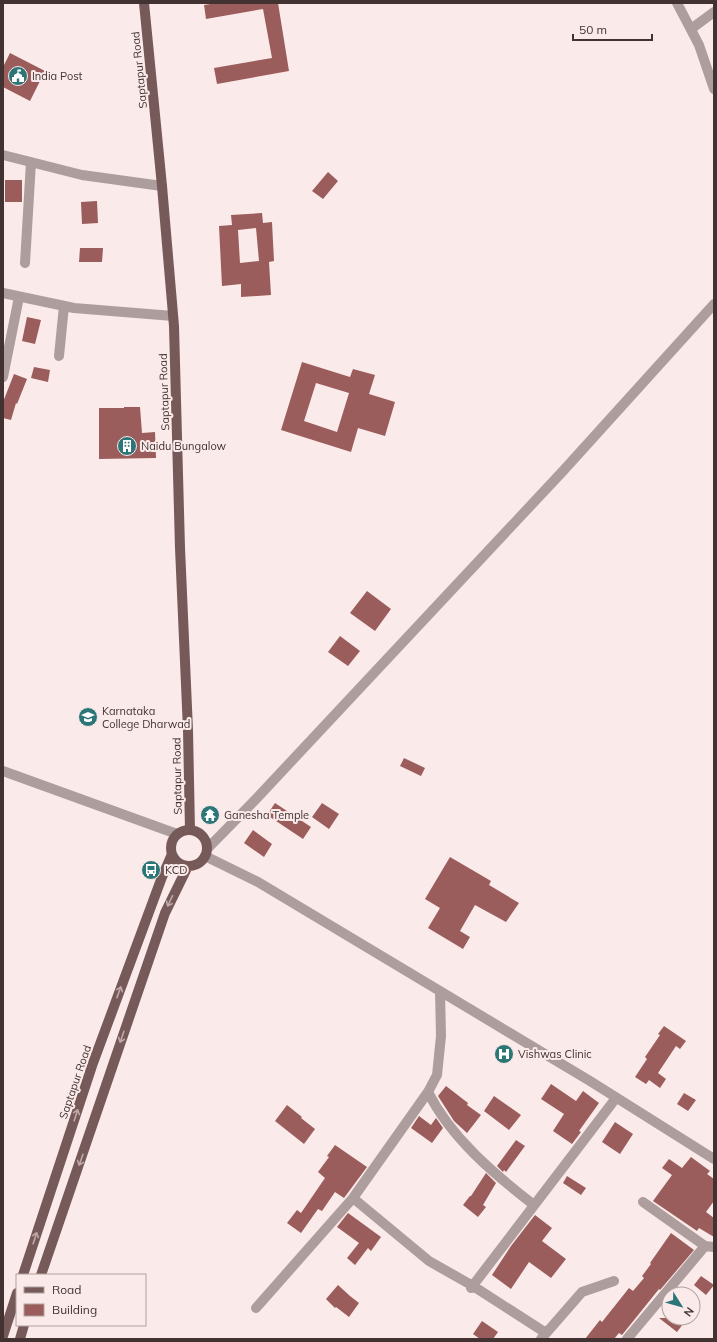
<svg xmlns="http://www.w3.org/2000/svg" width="717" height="1342" font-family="Mulish,sans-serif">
  <rect width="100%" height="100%" fill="#faeae9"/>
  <path fill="#9b5d5c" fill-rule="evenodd" d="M217,3H278L289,71L217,84L214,68L272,58L263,9L206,19L204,5Z
    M10,53L45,71L30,101L3,87V67Z
    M328,172L338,181L323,199L312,191Z
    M5,180H22V202H5Z
    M97,201L98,223L82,224L81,202Z
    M262,213L263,223L272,222L274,261L269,262L271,295L241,297V284L222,286L219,226L232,225L231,215ZM256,228L259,261L240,263L238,230Z
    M80,248H103L102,262H79Z
    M27,317L41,320L35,344L22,341Z
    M302,362L350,377L353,369L375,375L369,394L395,402L385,436L358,428L351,452L281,430ZM316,383L349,393L337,432L304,421Z
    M34,367L50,370L48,382L31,378Z
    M14,374L27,379L17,404L16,403L11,420L3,418V402Z
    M124,407H140L142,433L155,432L156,458L99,459V408H124Z
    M367,591L391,609L375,631L350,613Z
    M340,636L360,651L348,666L328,652Z
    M404,758L425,768L421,776L400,766Z
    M275,803L311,827L303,839L267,815Z
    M322,803L339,814L329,829L312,817Z
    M253,830L272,844L264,857L244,843Z
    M450,857L491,881L489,885L519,903L506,922L475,905L460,931L470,937L463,949L428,928L440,908L425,899Z
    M664,1026L686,1041L680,1049L676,1046L658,1073L666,1079L660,1088L649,1080L646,1084L635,1077L647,1059L645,1057L660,1035L658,1034Z
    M551,1084L576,1101L583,1091L599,1103L579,1131L581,1132L572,1144L553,1131L564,1114L541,1099Z
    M446,1086L468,1103L467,1105L481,1115L467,1133L454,1121L438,1096Z
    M684,1093L696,1100L688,1111L677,1104Z
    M494,1096L521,1115L509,1130L484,1111Z
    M287,1105L302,1117L301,1118L315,1129L304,1144L275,1121Z
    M419,1116L431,1125L436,1118L443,1128L432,1143L411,1128Z
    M615,1122L633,1134L620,1154L602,1142Z
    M516,1140L525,1146L506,1172L504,1170L503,1172L497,1166Z
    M335,1145L367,1167L344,1198L335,1192L322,1211L318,1209L301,1233L287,1223L297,1210L301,1213L325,1178L318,1172L329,1157L327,1156Z
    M691,1157L710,1171L707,1174L714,1179V1201L706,1212L714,1218V1237L699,1228L697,1231L653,1201L672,1175L662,1168L669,1159L682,1168Z
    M486,1173L496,1183L483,1205L486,1207L478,1217L463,1205L470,1196H471Z
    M567,1176L586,1188L581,1195L563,1183Z
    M348,1213L381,1237L371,1251L368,1248L355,1265L347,1258L359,1243L337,1227Z
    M535,1215L552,1228L542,1241L566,1259L551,1278L529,1262L511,1289L492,1275L511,1246Z
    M671,1233L694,1250L660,1290L659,1289L622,1335L619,1333L614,1339H585L600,1320L602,1322L629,1288L633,1291L644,1278L642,1276L651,1264L650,1263Z
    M701,1276L714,1285L706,1295L694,1285Z
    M338,1285L350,1296L359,1303L349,1317L336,1307L335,1308L326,1299Z
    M659,1318H676L683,1324L677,1332Z
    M482,1321L498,1332L493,1339H480L473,1334Z"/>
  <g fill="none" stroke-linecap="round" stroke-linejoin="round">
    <path stroke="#ad9d9c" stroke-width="10" d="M677,3L699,45L714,89
      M691,29L714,12
      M3,155L82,175L162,186
      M25,263L31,162
      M3,293L74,308L173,316
      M59,356L64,306
      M3,377L19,297
      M3,771L177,834
      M207,849L256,799L563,471L714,304
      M205,856L258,882L590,1081L714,1159
      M428,1092C451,1138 494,1174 534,1205
      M353,1198L429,1261L473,1286L546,1333
      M643,1202L705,1246L714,1247
      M471,1288L616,1098
      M256,1308L353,1198L428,1092L437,1075L441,1036L440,991
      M541,1339L582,1292L614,1281
      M627,1339L705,1246"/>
    <path stroke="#765a59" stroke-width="10" d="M144,3L162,186L174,326L180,548L188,730L190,830
      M171 848a18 18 0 1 1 36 0a18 18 0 1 1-36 0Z
      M23,1275L93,1063L162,877L172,854
      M41,1275L165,913L188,866
      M3,1336L17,1293
      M20,1339L24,1325"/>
  </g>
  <defs><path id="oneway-shaft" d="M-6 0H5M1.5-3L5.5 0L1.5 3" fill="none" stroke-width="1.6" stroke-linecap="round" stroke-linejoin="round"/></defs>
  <g stroke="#bfa9a8">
    <use href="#oneway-shaft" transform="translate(170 901) rotate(116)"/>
    <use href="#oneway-shaft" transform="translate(119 992) rotate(-70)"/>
    <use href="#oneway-shaft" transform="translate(122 1037) rotate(109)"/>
    <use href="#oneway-shaft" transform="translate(76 1115) rotate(-72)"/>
    <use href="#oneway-shaft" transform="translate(81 1160) rotate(109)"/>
    <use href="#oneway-shaft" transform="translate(35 1238) rotate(-72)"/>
  </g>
  <defs>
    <symbol id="civic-disc" viewBox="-11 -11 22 22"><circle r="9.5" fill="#2c7678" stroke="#faeae9"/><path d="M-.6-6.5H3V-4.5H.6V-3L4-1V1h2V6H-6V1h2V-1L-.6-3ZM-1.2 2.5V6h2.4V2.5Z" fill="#fff"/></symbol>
    <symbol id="building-disc" viewBox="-11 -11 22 22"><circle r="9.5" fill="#2c7678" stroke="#faeae9"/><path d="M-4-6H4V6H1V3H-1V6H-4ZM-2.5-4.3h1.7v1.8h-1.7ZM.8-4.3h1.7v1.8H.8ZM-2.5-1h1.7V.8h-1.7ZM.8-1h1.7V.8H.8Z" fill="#fff"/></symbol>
    <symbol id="university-disc" viewBox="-11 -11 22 22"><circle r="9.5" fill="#2c7678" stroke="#faeae9"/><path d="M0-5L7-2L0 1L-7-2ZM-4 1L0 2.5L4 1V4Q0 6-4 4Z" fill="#fff"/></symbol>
    <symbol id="temple-disc" viewBox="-11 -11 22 22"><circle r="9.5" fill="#2c7678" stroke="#faeae9"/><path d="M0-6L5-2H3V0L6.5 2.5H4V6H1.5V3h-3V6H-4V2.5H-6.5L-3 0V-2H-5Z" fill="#fff"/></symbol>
    <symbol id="bus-disc" viewBox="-11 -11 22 22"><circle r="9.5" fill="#2c7678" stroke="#faeae9"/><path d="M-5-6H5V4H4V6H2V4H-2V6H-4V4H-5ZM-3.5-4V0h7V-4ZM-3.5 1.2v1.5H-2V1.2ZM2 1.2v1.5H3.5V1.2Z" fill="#fff"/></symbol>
    <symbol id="hospital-disc" viewBox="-11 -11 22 22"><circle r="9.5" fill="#2c7678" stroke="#faeae9"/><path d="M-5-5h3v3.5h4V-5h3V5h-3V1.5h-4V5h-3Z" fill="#fff"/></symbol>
  </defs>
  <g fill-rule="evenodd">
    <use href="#civic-disc" x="7" y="65" width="22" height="22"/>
    <use href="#building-disc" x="116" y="435" width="22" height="22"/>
    <use href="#university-disc" x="77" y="706" width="22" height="22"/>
    <use href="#temple-disc" x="199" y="804" width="22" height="22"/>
    <use href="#bus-disc" x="140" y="859" width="22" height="22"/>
    <use href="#hospital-disc" x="493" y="1043" width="22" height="22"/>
  </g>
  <g text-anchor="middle" stroke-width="4" stroke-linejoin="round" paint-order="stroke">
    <g font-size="11" fill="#423332" stroke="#faeae9">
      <text transform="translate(139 70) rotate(-96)" y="4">Saptapur Road</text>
      <text transform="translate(164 392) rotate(-92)" y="4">Saptapur Road</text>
      <text transform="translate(177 776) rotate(-91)" y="4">Saptapur Road</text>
      <text transform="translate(75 1082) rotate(-71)" y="4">Saptapur Road</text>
    </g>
    <g font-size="11" fill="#423332" stroke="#faeae9" text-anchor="start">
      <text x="32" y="80">India Post</text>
      <text x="141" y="450">Naidu Bungalow</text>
      <text x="102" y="715">Karnataka<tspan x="102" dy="13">College Dharwad</tspan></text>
      <text x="224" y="819">Ganesha Temple</text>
      <text x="165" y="874">KCD</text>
      <text x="518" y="1058">Vishwas Clinic</text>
    </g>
  </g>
  <rect width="717" height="1342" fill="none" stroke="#423332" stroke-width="8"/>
  <rect x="16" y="1274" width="130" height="52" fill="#faeae9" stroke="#b0a1a0"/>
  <rect x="24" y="1287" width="20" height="6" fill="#765a59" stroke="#b0a1a0"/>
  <text x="52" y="1294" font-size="12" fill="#423332">Road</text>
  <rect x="24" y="1304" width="20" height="12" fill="#9b5d5c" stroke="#b0a1a0"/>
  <text x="52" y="1314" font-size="12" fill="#423332">Building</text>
  <g transform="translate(681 1306) rotate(127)"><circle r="19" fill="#faeae9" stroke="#b0a1a0"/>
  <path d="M0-3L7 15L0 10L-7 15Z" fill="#2c7678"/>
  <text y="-6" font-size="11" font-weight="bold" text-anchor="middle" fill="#423332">N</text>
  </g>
  <path d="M573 34v6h79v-6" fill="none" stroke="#423332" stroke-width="2"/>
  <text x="579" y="34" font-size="12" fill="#423332" stroke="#faeae9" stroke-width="3" paint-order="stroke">50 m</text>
</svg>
